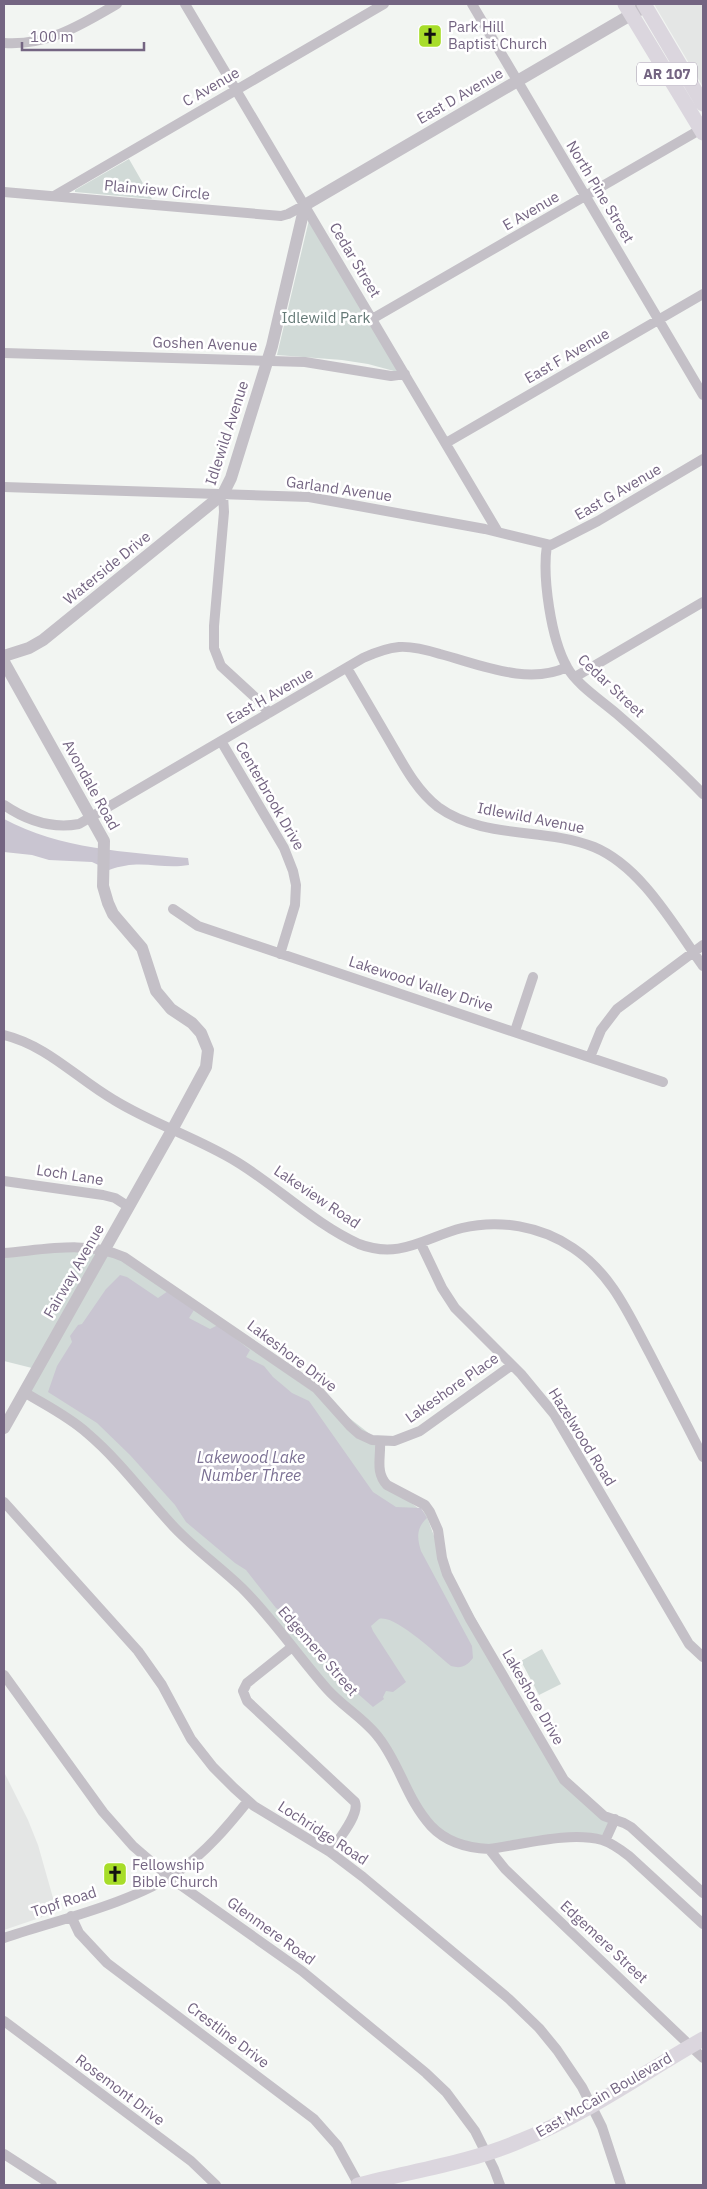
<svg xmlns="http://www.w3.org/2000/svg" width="707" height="2189" font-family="'IBM Plex Sans',sans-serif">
  <rect width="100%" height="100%" fill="#f2f5f2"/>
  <path fill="#e4e6e5" d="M654,4H703V87Z
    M4,1772L28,1820L38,1845L57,1912L4,1930Z"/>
  <path fill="#d1dad7" d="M129,159L152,199L75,192V190Z
    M309,220L405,374L368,364L342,360L277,355Z
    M108,1250L334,1406L380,1442L387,1485L426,1514L442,1558L564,1780L615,1819L605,1841L594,1838L489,1849L448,1839L411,1796L380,1738L343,1704L259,1606L192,1545L111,1455L24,1392L36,1369L4,1361V1253Z
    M542,1649L561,1684L539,1695L521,1661Z"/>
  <path fill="#c9c5d1" d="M4,819C60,849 126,852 188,858L189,865C160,870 141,858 109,870L92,862L49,860L32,855L4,852Z
    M120,1275L127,1277L158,1298L168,1291L194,1310L189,1318L210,1329L218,1325L250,1350L246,1357L264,1366L273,1377L292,1393L309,1401L373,1492L396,1507L421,1508L427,1518C416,1528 417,1538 421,1551L472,1646L473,1658C467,1666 461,1669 451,1666C437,1655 395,1614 379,1619L371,1626L373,1631L406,1682L393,1692L386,1691L383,1697L384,1699L373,1707L349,1686L318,1652L308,1638L291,1634L285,1625L284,1613L276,1608L246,1570L235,1563L186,1522L175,1505L130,1455L97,1423L48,1392L57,1366L72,1342L70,1336L78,1325L82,1324L106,1289Z"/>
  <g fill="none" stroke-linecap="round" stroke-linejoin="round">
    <path stroke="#c4c0c7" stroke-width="10" d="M185,4L498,532
      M472,4L703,395
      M4,43C48,46 81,25 117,4
      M4,192L281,216L288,214L305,205
      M54,196L384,4
      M372,319L703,128
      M4,353L305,362L391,376L405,374
      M446,443L703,294
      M4,487L309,497L485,529L551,545L598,521L703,459
      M223,494L224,512L214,626V648L221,666L258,700L269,713
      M547,545C542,577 551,639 567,667C576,684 602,701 617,714C647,740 676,766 703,794
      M347,668C361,692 375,716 389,740C403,764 416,790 438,807C484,840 544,827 594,847C642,867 674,926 703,966
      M575,677L703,602
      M221,741L284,848L293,871L296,885L295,905L280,954
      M4,805C26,820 52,829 79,824L363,658C374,653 387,648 399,647C413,646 427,650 440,654C479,664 528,686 567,667
      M173,909L198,926L663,1082
      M515,1031L533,977
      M4,1035C48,1046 76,1078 114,1100C153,1124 198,1138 237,1162C278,1187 316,1225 359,1244C400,1260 426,1237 462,1228C499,1219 541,1226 573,1248C612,1274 629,1315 650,1354C668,1389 686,1423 703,1457
      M590,1057L601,1030L617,1009L703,945
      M4,1181L103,1195L115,1198L129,1207
      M421,1244L442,1288L455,1308L521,1374L554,1414L689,1644L703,1657
      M4,1253C43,1250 88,1240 124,1257L316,1388L350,1426L359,1434L372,1440L394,1441L420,1431L512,1365
      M24,1392C45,1405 68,1416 87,1433C120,1461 145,1496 174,1527C195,1549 220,1567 242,1588C273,1619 298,1656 327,1689C343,1707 365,1719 379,1738C400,1765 407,1800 431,1826C446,1842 467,1848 489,1849L505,1869L703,2058
      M380,1442C381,1458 375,1472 387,1485L425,1505L430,1512L438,1530L442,1558L447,1574L470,1619L564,1780L604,1816L624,1823L631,1827L703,1893
      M4,1502L138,1651L162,1685L191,1739L213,1767L234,1788L254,1806L330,1852L363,1877L509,1999L539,2028L557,2050L582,2087L602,2127L621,2185
      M292,1647L247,1683L243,1691L247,1701L355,1802C360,1815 337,1841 330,1852
      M4,1675L103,1812L133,1846L169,1877L302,1971L426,2073L446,2092L475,2131L494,2169L500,2185
      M605,1841L615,1819
      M489,1849C522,1845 569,1831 602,1840C612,1843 620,1849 629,1856L703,1924
      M71,1916L79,1933L107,1963L314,2119L337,2145L359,2185
      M4,1938C57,1920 133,1903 179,1871C206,1852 227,1827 248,1801
      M4,2021L191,2161L216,2185
      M4,2154L52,2185"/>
    <path stroke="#c4c0c7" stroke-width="12" d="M4,656L29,648L43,640L223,494L231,478L272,346L305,205L639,10
      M4,662L104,841L103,886L108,903L113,914L142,948L156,991L171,1009L192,1023L201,1033L208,1050L206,1067L172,1130L4,1428"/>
    <path stroke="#dbd6de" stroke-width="15" d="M625,4L703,133
      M644,4L703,104
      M358,2185C411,2171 469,2163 520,2141C585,2115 643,2073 703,2039"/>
  </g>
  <defs>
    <symbol id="church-square" viewBox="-11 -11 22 22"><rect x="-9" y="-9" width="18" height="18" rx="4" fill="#a7dd29" stroke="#fff"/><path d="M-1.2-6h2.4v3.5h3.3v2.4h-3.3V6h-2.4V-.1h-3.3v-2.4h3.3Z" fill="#111"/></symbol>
  </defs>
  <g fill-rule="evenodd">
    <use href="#church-square" x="416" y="22" width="28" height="28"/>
    <use href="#church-square" x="101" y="1860" width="28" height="28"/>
  </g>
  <g text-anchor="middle" stroke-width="5" stroke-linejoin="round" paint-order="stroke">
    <rect fill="#fff" stroke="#9e93a8" stroke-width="1" x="637" y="62.5" width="60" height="23" rx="4"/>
    <g font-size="14" font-weight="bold" fill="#746582">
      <text x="667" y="79">AR 107</text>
    </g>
    <g font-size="15" fill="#746582" stroke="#fff" text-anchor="start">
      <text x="448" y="32">Park Hill<tspan x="448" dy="17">Baptist Church</tspan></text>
      <text x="132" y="1870">Fellowship<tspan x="132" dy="17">Bible Church</tspan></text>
    </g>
    <g font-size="15" fill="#746582" stroke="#fff">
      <text transform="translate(211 87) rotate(-30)" y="5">C Avenue</text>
      <text transform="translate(460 96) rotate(-30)" y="5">East D Avenue</text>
      <text transform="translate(157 190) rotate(5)" y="5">Plainview Circle</text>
      <text transform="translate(600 192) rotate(59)" y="5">North Pine Street</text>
      <text transform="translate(531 211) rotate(-30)" y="5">E Avenue</text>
      <text transform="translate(355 260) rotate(59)" y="5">Cedar Street</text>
      <text transform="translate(205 344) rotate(2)" y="5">Goshen Avenue</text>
      <text transform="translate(567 356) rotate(-30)" y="5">East F Avenue</text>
      <text transform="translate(227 433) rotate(-72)" y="5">Idlewild Avenue</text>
      <text transform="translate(339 489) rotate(8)" y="5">Garland Avenue</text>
      <text transform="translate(618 492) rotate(-30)" y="5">East G Avenue</text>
      <text transform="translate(107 568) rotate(-39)" y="5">Waterside Drive</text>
      <text transform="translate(611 686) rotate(43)" y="5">Cedar Street</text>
      <text transform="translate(270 696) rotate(-30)" y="5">East H Avenue</text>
      <text transform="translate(91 785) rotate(61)" y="5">Avondale Road</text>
      <text transform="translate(270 796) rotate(60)" y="5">Centerbrook Drive</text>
      <text transform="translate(531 818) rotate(11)" y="5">Idlewild Avenue</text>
      <text transform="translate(421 984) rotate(18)" y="5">Lakewood Valley Drive</text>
      <text transform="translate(70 1175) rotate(9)" y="5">Loch Lane</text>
      <text transform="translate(317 1197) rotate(34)" y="5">Lakeview Road</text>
      <text transform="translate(74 1271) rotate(-60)" y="5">Fairway Avenue</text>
      <text transform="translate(292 1356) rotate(37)" y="5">Lakeshore Drive</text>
      <text transform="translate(452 1388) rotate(-35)" y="5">Lakeshore Place</text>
      <text transform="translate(582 1437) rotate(58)" y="5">Hazelwood Road</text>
      <text transform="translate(318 1651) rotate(49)" y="5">Edgemere Street</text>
      <text transform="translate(533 1697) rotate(60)" y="5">Lakeshore Drive</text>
      <text transform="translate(323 1833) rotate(33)" y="5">Lochridge Road</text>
      <text transform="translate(64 1902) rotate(-18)" y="5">Topf Road</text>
      <text transform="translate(271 1931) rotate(36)" y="5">Glenmere Road</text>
      <text transform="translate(604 1942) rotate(43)" y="5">Edgemere Street</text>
      <text transform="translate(228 2035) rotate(37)" y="5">Crestline Drive</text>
      <text transform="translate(120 2090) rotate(37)" y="5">Rosemont Drive</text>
      <text transform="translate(604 2095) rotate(-30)" y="5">East McCain Boulevard</text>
    </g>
    <g font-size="15" fill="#647976" stroke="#fff">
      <text x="326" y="323">Idlewild Park</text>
    </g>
    <g font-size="16" font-style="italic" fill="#7b7093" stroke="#fff">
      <text x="251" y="1463">Lakewood Lake<tspan x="251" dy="18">Number Three</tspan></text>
    </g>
  </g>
  <rect width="707" height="2189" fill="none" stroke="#746582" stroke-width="10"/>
  <path d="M22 42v8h122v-8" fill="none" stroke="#746582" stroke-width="2.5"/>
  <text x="30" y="42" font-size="15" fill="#746582" stroke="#ffffff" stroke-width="4" paint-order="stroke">100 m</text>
</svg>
